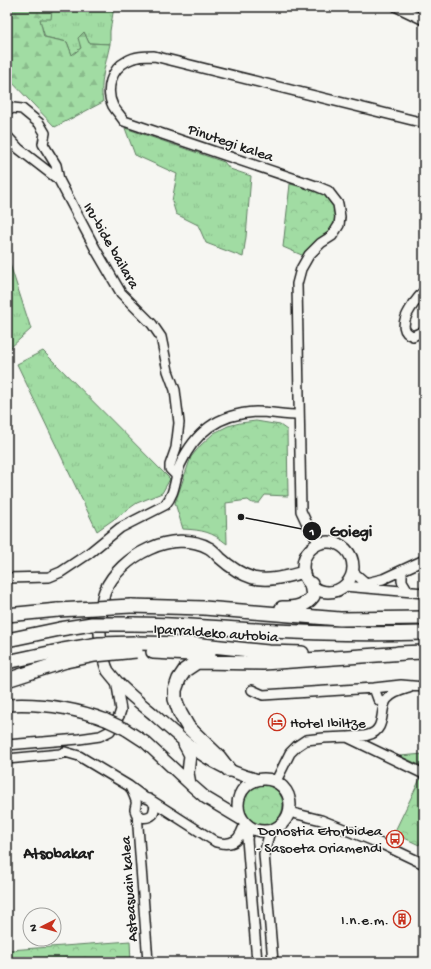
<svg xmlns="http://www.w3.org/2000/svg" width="431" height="969" font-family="'Gochi Hand',sans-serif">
  <defs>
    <pattern id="grass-tufts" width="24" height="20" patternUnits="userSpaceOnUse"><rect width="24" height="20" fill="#a1dca3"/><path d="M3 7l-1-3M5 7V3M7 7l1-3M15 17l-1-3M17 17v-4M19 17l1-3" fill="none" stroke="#8abc8c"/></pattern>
    <pattern id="forest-firs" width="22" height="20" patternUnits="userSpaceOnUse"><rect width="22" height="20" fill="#a1dca3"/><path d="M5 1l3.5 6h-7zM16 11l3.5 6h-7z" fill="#8abc8c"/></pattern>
    <pattern id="park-crowns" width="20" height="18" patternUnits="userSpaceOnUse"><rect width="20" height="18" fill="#a1dca3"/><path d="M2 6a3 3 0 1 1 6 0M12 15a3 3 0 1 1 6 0" fill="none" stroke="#8abc8c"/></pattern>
  </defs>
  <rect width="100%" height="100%" fill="#f6f6f2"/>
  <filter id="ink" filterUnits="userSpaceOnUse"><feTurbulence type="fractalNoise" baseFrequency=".025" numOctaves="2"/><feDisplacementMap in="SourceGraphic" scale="8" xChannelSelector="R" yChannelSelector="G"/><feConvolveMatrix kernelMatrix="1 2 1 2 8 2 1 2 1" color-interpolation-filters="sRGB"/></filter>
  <g filter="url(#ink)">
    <path fill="url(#grass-tufts)" stroke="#5e7c60" d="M29,7H114L110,31V44L89,43L84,32L81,48L72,55L67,42L45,37L39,18Z
      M125,128L224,162L230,169L251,176L246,237L243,257L206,243L198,225L176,214L172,201L177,174L135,155Z
      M7,255L31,329L10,348L7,345Z
      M43,351L170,479L162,493L137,503L97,531L17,364Z"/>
    <path fill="url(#forest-firs)" stroke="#5e7c60" d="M7,7H29L30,9L52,10L51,19H40L44,37L67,42L72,55L81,48L78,38L84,32L89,43L110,44C106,63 99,83 103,102L55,127L7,77Z"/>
    <path fill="url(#park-crowns)" stroke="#5e7c60" d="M290,184C308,189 333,190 335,214C335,219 334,225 330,229C323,239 313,247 304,256L283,247Z
      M256,421L280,425L287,430L288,496L265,495L259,503H252L248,500L226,503L227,544C212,532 203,530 183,529L175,503L191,457L201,445L214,433L228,426L240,423Z
      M424,754V767L400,756Z
      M420,779L424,781V835L419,845L394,833Z
      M243 805a20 20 0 1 1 40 0a20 20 0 1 1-40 0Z
      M130,941L131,962H12L10,950Z"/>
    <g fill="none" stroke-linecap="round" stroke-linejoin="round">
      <defs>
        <path id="minor" d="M397,7L424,20
          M7,111L13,108L22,109L39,123L45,133L43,144L56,165L59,180L19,149L7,136
          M59,180L96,250L121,293L152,324L161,337L168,371L175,390L179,423L176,448L170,465V469L177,476
          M424,291C416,300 391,329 413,336L424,331
          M319,543L308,526L301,511L297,284L301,269L309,255L321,243L332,236L339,225L340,217L338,204L328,191L316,186L124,121C121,116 116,111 113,106C105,90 111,69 127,61C135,56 145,56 154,56L424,123
          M402,571V581L408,591
          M353,572L366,583L372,585
          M7,578L49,577L61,572L88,554L120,528L165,505C176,492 174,480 180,465C195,432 218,414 256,412C270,412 284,415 299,415
          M366,583L383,579L424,560
          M344,586L424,593
          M374,688L378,699L384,705
          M252,690L263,695L374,688L401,685L424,687
          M349,737C355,736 362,737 368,735C387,730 379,709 387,699C393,692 402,690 409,688
          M7,745L79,739L100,736L110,731L119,716L121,710L116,680
          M7,759L60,754L65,752L79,756L129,786L145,798L149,799L216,842C234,847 240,839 245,823
          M276,781L290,753L297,746L306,740L324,738L347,737L424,774
          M131,789C133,793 135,797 136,801C137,804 135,807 135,810C137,819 148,819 153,814L155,806L152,801
          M289,812L321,820L384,845L424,864
          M137,813L148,962
          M249,827L247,839L257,962
          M270,831L264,854L273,962"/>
        <path id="major" d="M303 567a25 25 0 1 1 50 0a25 25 0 1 1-50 0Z
          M7,705C41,703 74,708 106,720
          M125,729L145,742L190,784L206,798L241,819
          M184,744L190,755L188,773L190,784
          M238 805a26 26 0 1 1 52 0a26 26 0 1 1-52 0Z
          M255,779C212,768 184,742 152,713C141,704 130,695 120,685C116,681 112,676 108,671C103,662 99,634 100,624C102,614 101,600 105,591C120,556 173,528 209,548C213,550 217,555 220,558C230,567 240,574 253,578C270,582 288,576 304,572"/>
        <path id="highway" d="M131,606L204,608L340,619L424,618
          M282,608C295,608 305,607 313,596L311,584
          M7,615L58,610
          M133,624C168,624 203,627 239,629C300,633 362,635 424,633
          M7,640L60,629
          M135,643L193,644L268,652L302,653
          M153,652L209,655
          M398,653L424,652
          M7,662L63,650
          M7,680L66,661
          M229,770L219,757L188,727L180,713L175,699V690L179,679L185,670L197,662L263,663L405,653"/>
      </defs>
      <use href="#minor" stroke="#1c1c1c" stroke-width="12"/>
      <use href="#major" stroke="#1c1c1c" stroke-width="14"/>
      <use href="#highway" stroke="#1c1c1c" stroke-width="16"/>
      <use href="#minor" stroke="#f6f6f2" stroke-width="9"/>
      <use href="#major" stroke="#f6f6f2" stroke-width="11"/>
      <use href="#highway" stroke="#f6f6f2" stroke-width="13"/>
      <defs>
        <path id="major-bridge" d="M106,720L125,729"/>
        <path id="highway-bridge" d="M58,610L131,606
          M60,629L92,624H133
          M63,650L99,644L135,643
          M66,661L95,655L136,651"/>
      </defs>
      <use href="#major-bridge" stroke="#1c1c1c" stroke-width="14" stroke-linecap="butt"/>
      <use href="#highway-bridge" stroke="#1c1c1c" stroke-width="16" stroke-linecap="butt"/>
      <use href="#major-bridge" stroke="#f6f6f2" stroke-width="11"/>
      <use href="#highway-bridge" stroke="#f6f6f2" stroke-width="13"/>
    </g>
  </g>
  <defs>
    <symbol id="hotel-ring" viewBox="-11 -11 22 22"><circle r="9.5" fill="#f6f6f2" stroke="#c8321e" stroke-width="1.5"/><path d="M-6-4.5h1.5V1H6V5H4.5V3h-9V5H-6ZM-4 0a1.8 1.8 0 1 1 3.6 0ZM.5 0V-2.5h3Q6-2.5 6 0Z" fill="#c8321e"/></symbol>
    <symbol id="bus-ring" viewBox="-11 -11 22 22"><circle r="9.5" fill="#f6f6f2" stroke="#c8321e" stroke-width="1.5"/><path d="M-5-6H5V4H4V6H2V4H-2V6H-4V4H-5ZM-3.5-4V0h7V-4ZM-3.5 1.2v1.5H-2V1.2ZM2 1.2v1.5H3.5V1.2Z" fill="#c8321e"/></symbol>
    <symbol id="building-ring" viewBox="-11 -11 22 22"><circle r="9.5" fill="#f6f6f2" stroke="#c8321e" stroke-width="1.5"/><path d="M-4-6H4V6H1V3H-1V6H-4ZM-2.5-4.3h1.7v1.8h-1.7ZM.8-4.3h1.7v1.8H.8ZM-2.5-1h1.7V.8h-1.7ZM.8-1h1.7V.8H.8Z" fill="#c8321e"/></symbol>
  </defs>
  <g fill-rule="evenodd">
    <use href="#hotel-ring" x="267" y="712" width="20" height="20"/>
    <use href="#bus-ring" x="385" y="829" width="20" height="20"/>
    <use href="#building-ring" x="392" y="909" width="20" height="20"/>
  </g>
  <g text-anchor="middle" stroke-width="3" stroke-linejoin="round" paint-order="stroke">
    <g font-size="15" fill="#1c1c1c" stroke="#f6f6f2">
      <text transform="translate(231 142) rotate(19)" y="5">Pinutegi kalea</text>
      <text transform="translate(112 245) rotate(60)" y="5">Iru-bide bailara</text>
      <text transform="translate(216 632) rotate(4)" y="5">Iparraldeko autobia</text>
      <text transform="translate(128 889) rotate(-94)" y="5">Asteasuain kalea</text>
    </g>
    <g font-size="15" fill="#1c1c1c" stroke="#f6f6f2" text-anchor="end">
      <text x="290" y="727" text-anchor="start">Hotel Ibiltze</text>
      <text x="382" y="835">Donostia Etorbidea<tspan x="382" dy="17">- Sasoeta Oriamendi</tspan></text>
      <text x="389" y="924">I.n.e.m.</text>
    </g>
    <g font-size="16" font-weight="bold" fill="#1c1c1c" stroke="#f6f6f2">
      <text x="58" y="858">Atsobakar</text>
    </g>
  </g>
  <path fill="none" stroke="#1c1c1c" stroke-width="1.5" d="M241 517L312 531"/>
  <g fill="#1c1c1c" stroke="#f6f6f2" stroke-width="1.5">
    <circle cx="241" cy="517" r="4"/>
    <circle cx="312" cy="531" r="10"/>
  </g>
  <g font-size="12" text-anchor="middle" font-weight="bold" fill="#fff">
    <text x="312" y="535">1</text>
  </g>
  <g font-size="16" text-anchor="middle" font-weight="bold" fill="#1c1c1c" stroke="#f6f6f2" stroke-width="3" stroke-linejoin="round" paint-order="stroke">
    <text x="351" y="536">Goiegi</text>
  </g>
  <rect width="431" height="969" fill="none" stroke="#f6f6f2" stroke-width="24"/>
  <rect x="12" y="12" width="407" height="945" fill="none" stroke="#1c1c1c" stroke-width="1.5" filter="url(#ink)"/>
  <g transform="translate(42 927) rotate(264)"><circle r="19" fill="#f6f6f2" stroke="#9f9f9c"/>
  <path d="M0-3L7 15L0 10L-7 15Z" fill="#c8321e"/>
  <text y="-6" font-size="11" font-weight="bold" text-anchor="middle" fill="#1c1c1c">N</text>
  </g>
</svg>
